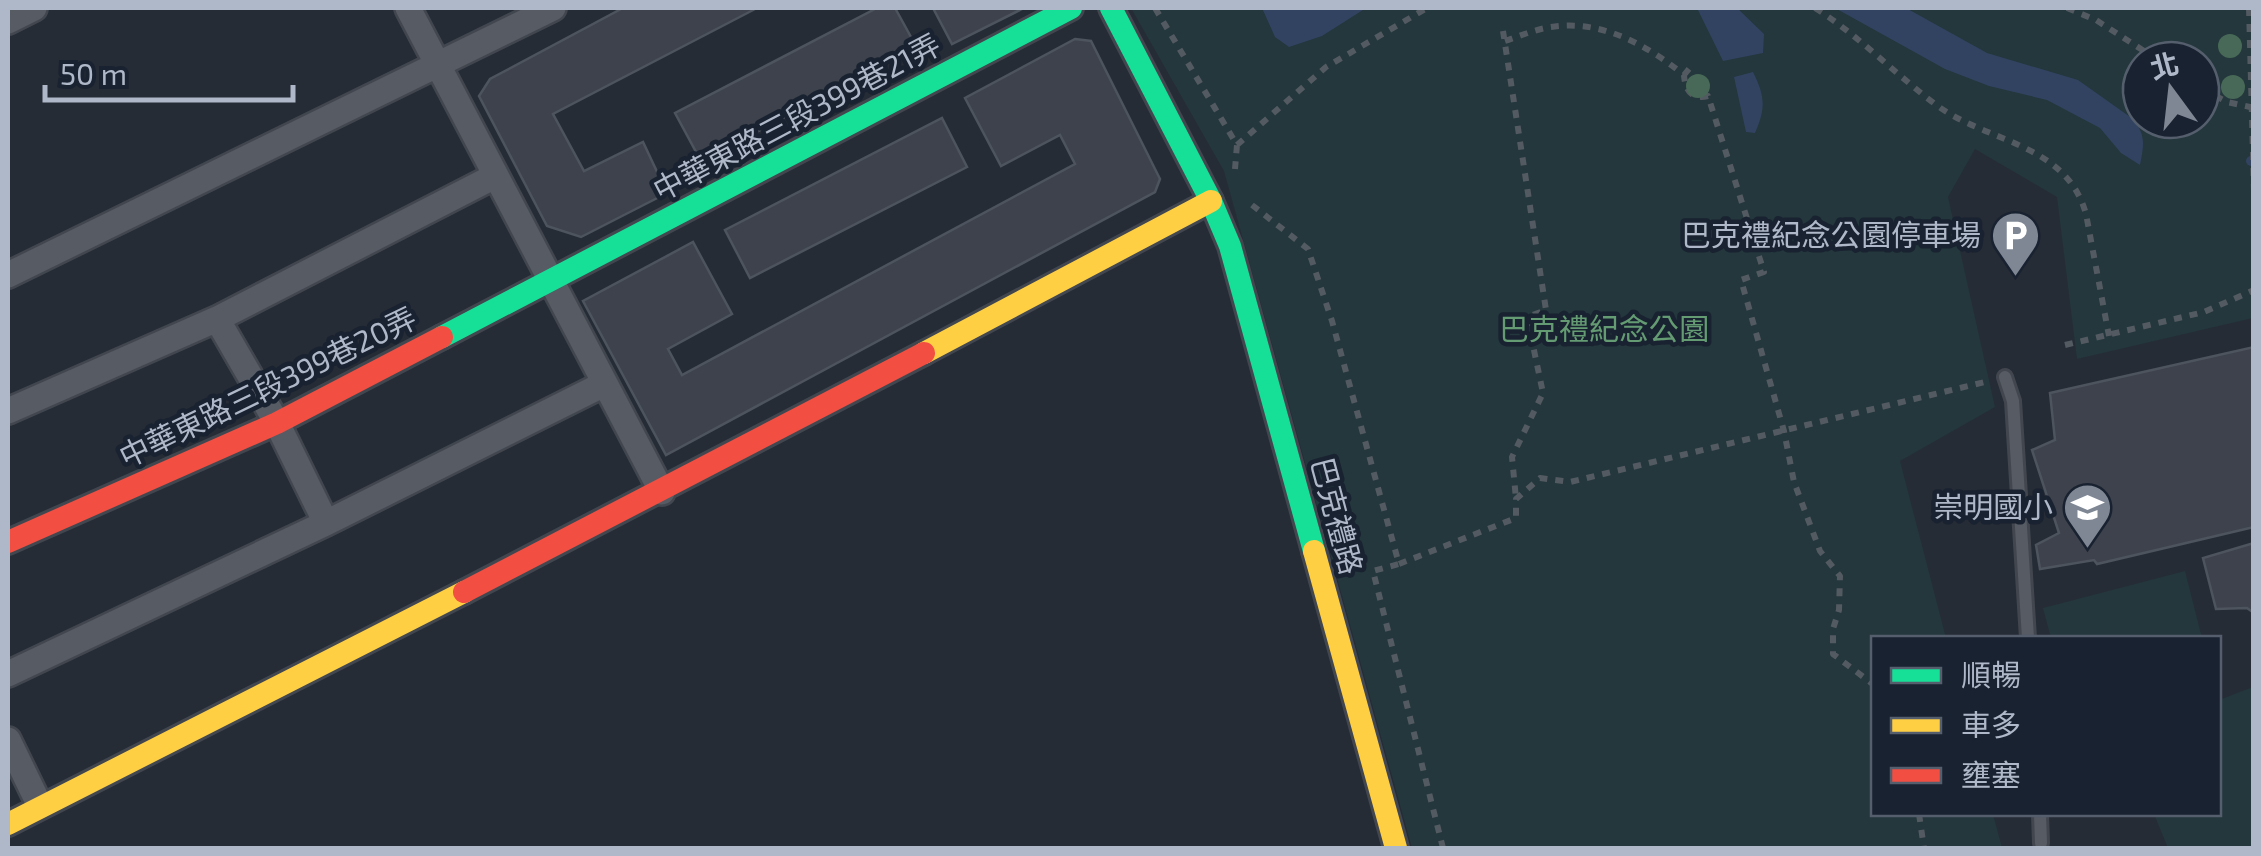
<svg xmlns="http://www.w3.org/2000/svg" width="2261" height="856" font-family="'Exo 2','Noto Sans TC',sans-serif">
  <rect width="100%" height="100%" fill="#262c36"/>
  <path fill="#23373c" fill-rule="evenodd" d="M1131,8H2253V318L2077,359L2057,197L1975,149L1948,197L1995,407L1900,461L1946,638H1874V814H1993L2002,848H1412L1224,171ZM2141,60H2201V120H2141Z
    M2185,571L2202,638H2051L2043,608Z
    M2253,687V848H2168L2154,814H2218L2219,700Z"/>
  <path fill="#314361" d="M1262,8H1366L1322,36L1289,47L1275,37Z
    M1697,8H1737L1764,34L1763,53L1723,61Z
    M1835,8H1906L1987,53L2078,80L2133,119C2146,135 2144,145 2140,165L2121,153L2100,128L2047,100L1989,86L1945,69Z
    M1753,72C1765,96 1766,108 1755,133L1746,132L1734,77Z"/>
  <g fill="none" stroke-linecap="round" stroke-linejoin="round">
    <path stroke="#314361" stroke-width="10" d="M2251,161H2254"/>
  </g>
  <path fill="#3d424c" stroke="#4e545e" stroke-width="2.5" d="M623,8H757L553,114L584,171L643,142L667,193L581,237L547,226L479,96L490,79Z
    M877,8H895L917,48L701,161L675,113Z
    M933,8H1024L952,44Z
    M1075,39L1091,41L1160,179L1155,192L666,455L583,301L693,242L732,314L668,349L682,375L1075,164L1060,135L1001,166L965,98Z
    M942,118L967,167L750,278L725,230Z
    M2254,347V527L2097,564L2094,560L2040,569L2036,545L2059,533L2032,450L2055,440L2050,393Z
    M2254,543V613L2247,608L2216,609L2203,558Z"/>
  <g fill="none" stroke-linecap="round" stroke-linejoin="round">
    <defs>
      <path id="lane" d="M2005,377L2013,401L2028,638
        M2040,814L2041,843"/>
      <path id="street" d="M408,8L662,492
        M8,21L34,8
        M8,275L553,8
        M217,319L277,423L326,523
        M8,411L217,319L495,176
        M8,674L326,523L604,384
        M8,740L40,806"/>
      <path id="fast" d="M1111,8L1211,201L1230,246L1314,551
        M442,337L1071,8"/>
      <path id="slow" d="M924,353L1211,201
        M1314,551L1396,848
        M8,824L464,592"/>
      <path id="jam" d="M8,542L277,423L442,337
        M464,592L924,353"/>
    </defs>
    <use href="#lane" stroke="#42474f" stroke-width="18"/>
    <use href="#street" stroke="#42474f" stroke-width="30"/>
    <use href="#fast" stroke="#42474f" stroke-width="28"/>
    <use href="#slow" stroke="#42474f" stroke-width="28"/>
    <use href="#jam" stroke="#42474f" stroke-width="28"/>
    <path stroke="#545a61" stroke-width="6" stroke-dasharray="8 8" stroke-linecap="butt" d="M1155,8L1237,145L1235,169
      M1815,8C1858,35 1894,73 1935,104C1986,143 2066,142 2086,214L2109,336
      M2067,8L2096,20L2158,60
      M2249,8L2254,191
      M1503,31L1546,310L1527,317L1543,393L1512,457L1516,499
      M1505,41C1520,36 1536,29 1551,27C1601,19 1647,45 1684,75C1685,90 1691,100 1708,96L1764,272L1741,280L1784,431L1794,482L1820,551L1840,576L1839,610L1833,629V654L1874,685
      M1684,75L1692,65
      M2201,88L2227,102L2250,107
      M1237,145L1326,67L1427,8
      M1252,205L1308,249L1332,321L1399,564L1373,571L1443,848
      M2065,345L2204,312L2254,290
      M1399,564L1516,518V499L1540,478L1570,482L1985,382
      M1919,814L1924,848"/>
    <use href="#lane" stroke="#565b64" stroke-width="12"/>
    <use href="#street" stroke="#565b64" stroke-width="25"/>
    <use href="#fast" stroke="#16e098" stroke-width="22"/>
    <use href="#slow" stroke="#ffcf43" stroke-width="22"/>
    <use href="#jam" stroke="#f24e42" stroke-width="22"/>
  </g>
  <g fill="#486957">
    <circle cx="2230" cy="46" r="12"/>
    <circle cx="1698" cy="86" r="12"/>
    <circle cx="2233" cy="87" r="12"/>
  </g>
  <defs>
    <symbol id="parking-pin" viewBox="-11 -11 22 30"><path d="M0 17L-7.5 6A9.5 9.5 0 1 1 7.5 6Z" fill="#7f8795" stroke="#192230"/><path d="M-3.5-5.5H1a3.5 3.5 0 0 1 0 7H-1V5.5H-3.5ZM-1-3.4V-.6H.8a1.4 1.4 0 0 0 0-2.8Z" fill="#fff"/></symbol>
    <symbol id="school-pin" viewBox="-11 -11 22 30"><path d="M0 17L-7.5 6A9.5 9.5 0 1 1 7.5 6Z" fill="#7f8795" stroke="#192230"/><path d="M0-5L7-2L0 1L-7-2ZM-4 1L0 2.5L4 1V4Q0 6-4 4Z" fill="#fff"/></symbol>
  </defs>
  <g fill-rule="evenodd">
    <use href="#parking-pin" x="1988" y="208" width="55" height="75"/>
    <use href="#school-pin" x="2060" y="480" width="55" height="75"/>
  </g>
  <g text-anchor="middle" stroke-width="9" stroke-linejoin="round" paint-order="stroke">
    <g font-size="30" fill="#afb8c8" stroke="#192230">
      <text transform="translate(797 118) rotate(-28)" y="10">中華東路三段399巷21弄</text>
      <text transform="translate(268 388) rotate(-26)" y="10">中華東路三段399巷20弄</text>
      <text transform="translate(1336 516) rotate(75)" y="10">巴克禮路</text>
    </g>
    <g font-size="30" fill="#afb8c8" stroke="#192230" text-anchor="end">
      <text x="1981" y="246">巴克禮紀念公園停車場</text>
      <text x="2053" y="518">崇明國小</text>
    </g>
    <g font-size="30" fill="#649b72" stroke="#192230">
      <text x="1604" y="340">巴克禮紀念公園</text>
    </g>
  </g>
  <rect width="2261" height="856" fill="none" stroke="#afb8c8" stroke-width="20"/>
  <rect x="1871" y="636" width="350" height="180" fill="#192230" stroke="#555e6d" stroke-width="2.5"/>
  <rect x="1891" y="668" width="50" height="15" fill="#16e098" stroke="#555e6d" stroke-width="2.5"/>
  <text x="1961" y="686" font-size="30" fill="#afb8c8">順暢</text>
  <rect x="1891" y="718" width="50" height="15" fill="#ffcf43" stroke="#555e6d" stroke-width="2.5"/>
  <text x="1961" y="736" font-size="30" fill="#afb8c8">車多</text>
  <rect x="1891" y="768" width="50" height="15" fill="#f24e42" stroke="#555e6d" stroke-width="2.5"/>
  <text x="1961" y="786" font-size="30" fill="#afb8c8">壅塞</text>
  <g transform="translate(2171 90) rotate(345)"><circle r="48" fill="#192230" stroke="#555e6d" stroke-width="2.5"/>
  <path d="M0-8L18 38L0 25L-18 38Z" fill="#7f8795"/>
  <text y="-15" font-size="28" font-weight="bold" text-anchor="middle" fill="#afb8c8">北</text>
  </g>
  <path d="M45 85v15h248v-15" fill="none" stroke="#afb8c8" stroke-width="5"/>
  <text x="60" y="85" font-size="30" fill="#afb8c8" stroke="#192230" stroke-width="8" paint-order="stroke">50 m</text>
</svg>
